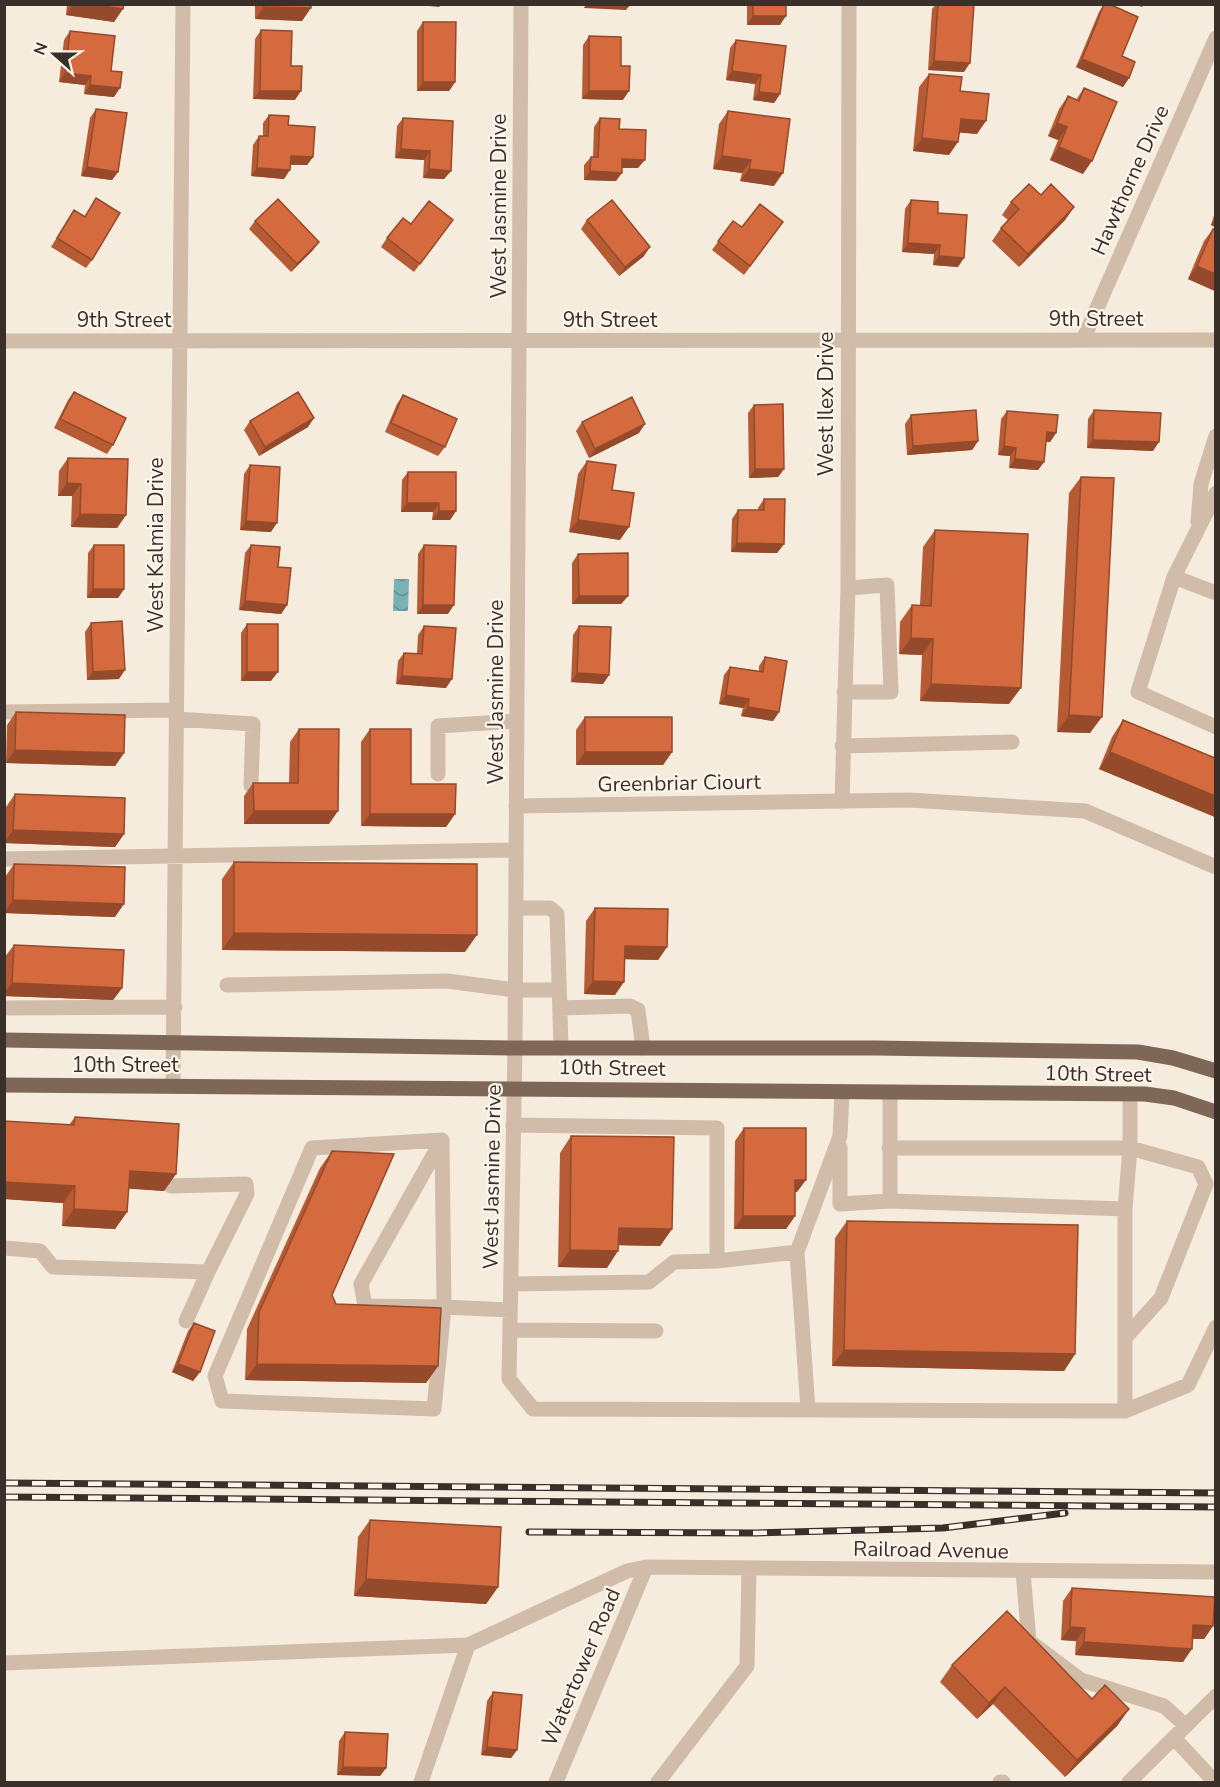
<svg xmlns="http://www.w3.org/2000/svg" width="1220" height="1787" font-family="'Nunito Sans',sans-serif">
  <defs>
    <pattern id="water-waves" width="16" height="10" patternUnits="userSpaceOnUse" patternTransform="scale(1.5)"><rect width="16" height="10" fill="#79b1b6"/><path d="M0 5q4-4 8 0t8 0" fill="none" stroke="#649094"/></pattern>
  </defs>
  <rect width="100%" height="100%" fill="#f5ecde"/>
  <path fill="url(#water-waves)" d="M394,579H409L408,611H393Z"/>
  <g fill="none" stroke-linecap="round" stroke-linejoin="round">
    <path stroke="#d0bca8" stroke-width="15" d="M521,4L515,1048L509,1379L533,1409L1125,1411V1209L1130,1148V1094
      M1083,340L1216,38
      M4,341L1216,340
      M1216,493L1174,577L1138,692L1216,727
      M1198,522L1201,484L1216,436
      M1174,577L1216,593
      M844,692H891L887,585L848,588
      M4,712L176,710
      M176,719L253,724L251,785
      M842,746L1012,742
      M438,774V726L517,721
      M842,802L848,588L849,4
      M516,806L909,800L1085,811L1216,867
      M4,859L516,850
      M516,908H550L557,914L561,1048
      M227,985L447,981L515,990H559
      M4,1008L175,1007
      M560,1008L630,1006L638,1010L643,1048
      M173,1086L183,4
      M513,1125L717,1128V1261
      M442,1140L361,1284L365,1306L444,1307L434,1409L222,1401L215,1376L312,1148L442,1140L444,1307L510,1310
      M840,1147V1204L890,1201L1125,1209
      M889,1148H1130L1198,1167L1206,1184L1161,1298L1125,1338
      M890,1201V1093
      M4,1248L40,1251L53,1267L208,1272L247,1194L246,1184L171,1186
      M797,1252L808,1410
      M511,1284L649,1282L674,1262L717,1261L797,1252L840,1136L842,1092
      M186,1321L208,1272
      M510,1330L656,1331
      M1125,1411L1188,1385L1216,1327
      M1023,1572L1029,1641L1081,1680L1164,1706L1186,1726
      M4,1663L468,1645
      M1174,1738L1215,1782
      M421,1782L468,1645L627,1571L646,1567L1216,1572
      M556,1782L646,1567
      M658,1782L747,1666L749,1569
      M1000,1782H1003
      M1129,1782L1216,1696"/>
    <path stroke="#7f6758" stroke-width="15" d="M4,1040L515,1048H876L1138,1052L1173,1058L1216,1071
      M4,1085L1145,1094L1174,1098L1216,1112"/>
    <defs>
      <path id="rail" d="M4,1483L1216,1493
        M4,1497L1216,1507
        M529,1532L756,1533L943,1528L1065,1513"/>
    </defs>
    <use href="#rail" stroke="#3b3029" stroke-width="7"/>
    <use href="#rail" stroke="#fcf5eb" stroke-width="4.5" stroke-dasharray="14" stroke-linecap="butt"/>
  </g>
  <path fill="#b65b34" d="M67,4H124L114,22L66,15Z
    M255,4H311L302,21L255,19Z
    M747,4H786L780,25H747Z
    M936,4H974L964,72L928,70L932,9Z
    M1104,4L1129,78L1123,87L1076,67L1099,12Z
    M423,22L455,82L449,91H417V31Z
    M261,30L291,66L295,100L253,99L255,39Z
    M70,31L114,97L84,94L85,85L59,82L64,40Z
    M589,36L621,66L623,100L582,99L583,45Z
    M736,40L780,94L774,103L753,100L755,84L726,80L730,48Z
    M929,74L960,91L977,134L960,132L949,155L913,151L919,87Z
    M1084,88L1083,174L1050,160L1058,140L1048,136L1059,109L1068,96L1076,100Z
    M96,109L118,172L112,180L81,176L90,118Z
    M728,111L774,186L740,181L742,173L713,169L719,124Z
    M269,115L288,125L313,157L307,165H291L284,179L251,176L253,145L259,136H263V123Z
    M403,118L451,171L444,179L423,178L424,160L395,158L397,126Z
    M600,118L619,129L638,168H622L616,181L584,180V165L591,157H593L594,127Z
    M1041,195L1074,207L1065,220L1019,267L992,241L1001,228L1008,220L1002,215L1011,202Z
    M96,198L92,260L86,268L51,247L74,210L85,216Z
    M911,200L938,213L958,267L933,265L934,254L902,252L905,209Z
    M1215,212V227L1211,225Z
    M587,220L644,256L619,276L581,229Z
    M255,221L319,242L313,250L291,272L249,229Z
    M733,221L742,227L783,222L744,275L712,250Z
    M411,224L447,228L414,272L381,247L387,238Z
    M1213,229H1215V291L1188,279L1204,241Z
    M74,392L113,445L107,454L54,428L68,400Z
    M403,395L445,447L438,456L385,432L397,404Z
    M754,405L784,469L778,477L749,478L748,413Z
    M1094,410L1153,451L1087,448L1088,419Z
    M1007,411L1056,433L1050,442H1046L1044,462L1038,470L1009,468L1010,456L998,455L1001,419Z
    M911,415L978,441L972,450L907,455L905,424Z
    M250,421L308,427L259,456L244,430Z
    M582,422L639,433L589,458L576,431Z
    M68,458L126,515L117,528L71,527L72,496H58L59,471Z
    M587,461L612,490L620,540L569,532L578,474Z
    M250,465L271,532L240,530L244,474Z
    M408,472L456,511L450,520H432L433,512H401L402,480Z
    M1081,477L1090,733L1057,732L1069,493Z
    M764,499L784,544L777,553L731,552L732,519L738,510H758V508Z
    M935,530L1009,704L920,701L922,655L899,654L900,622L912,605H920L923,547Z
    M94,545L124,589L118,598H87L88,553Z
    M251,545L278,567L287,605L281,614L239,610L245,553Z
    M424,545L448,614H417L418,554Z
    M578,554L628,596L621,604H572V563Z
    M91,623L119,679L87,680L85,632Z
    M247,624L271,681H241V633Z
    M424,626L446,688L396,684L398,661L404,653H417L418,635Z
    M579,626L609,675L603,684L571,682L573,635Z
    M765,657L779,712L773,721L741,716L743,708L719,704L724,675L730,667L759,671V666Z
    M16,712L124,753L115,766L6,763L7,725Z
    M585,717L672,752L663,765H576V730Z
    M1123,720L1215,758V817L1099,769L1112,737Z
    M299,729L329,824H244V796L253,783H289L290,742Z
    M370,729L411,784L455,814L446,827L361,826V742Z
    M15,794L124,834L115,847L4,843L6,807Z
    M234,862L465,952L222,950V879Z
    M14,864L115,917L4,913L5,877Z
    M595,908L667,947L658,960L625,959L615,995L584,994L586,921Z
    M14,945L122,988L113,1000L4,996V958Z
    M75,1117L176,1174L164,1191L128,1188L127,1212L115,1229L62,1226L63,1203L4,1199V1121L69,1125Z
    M744,1128L797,1192H795V1216L786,1229H734L735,1141Z
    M571,1136L672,1229L660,1246L618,1245L607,1268L558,1267L560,1153Z
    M332,1151V1295L336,1304L438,1366L426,1383L245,1380L247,1329L320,1168Z
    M847,1221L1075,1354L1064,1371L832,1366L835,1238Z
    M194,1323L200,1372L193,1381L172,1372L188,1331Z
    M370,1520L498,1587L486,1604L354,1596L358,1537Z
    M1072,1588L1213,1626L1204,1639H1192L1183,1662L1075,1655L1076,1641L1061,1640L1063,1601Z
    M952,1665L1092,1699L1129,1709L1117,1726L1065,1777L993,1704L977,1719L940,1682Z
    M493,1692L517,1750L511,1758L481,1755L487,1701Z
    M345,1732L386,1768L380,1776L337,1775L339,1741Z"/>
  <path fill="#944a2b" d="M73,4H90L123,9L114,22L66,15Z
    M408,4H442L439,7Z
    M586,4H631L626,10L584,8Z
    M1135,4H1144L1142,7Z
    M264,7L311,8L302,21L255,19Z
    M753,16H786L780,25H747Z
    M1082,59L1129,78L1123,87L1076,67Z
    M934,61L970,63L964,72L928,70Z
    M732,71L761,75L755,84L726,80Z
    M65,73L91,76L85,85L59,82Z
    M423,82H455L449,91H417Z
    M90,85L120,88L114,97L84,94Z
    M260,91H301L295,100L253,99Z
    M589,91H629L623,100L582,99Z
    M759,92L780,94L774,103L753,100Z
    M961,119L986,121L977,134L952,132Z
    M1057,123L1067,127L1058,140L1048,136Z
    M922,138L958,142L949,155L913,151Z
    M1059,147L1092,161L1083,174L1050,160Z
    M401,149L430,151L424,160L395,158Z
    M291,156L313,157L307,165L285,164Z
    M722,156L751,160L742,173L713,169Z
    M622,159L645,160L638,168H616Z
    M87,167L118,172L112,180L81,176Z
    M257,168L290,170L284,179L251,176Z
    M429,169L451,171L444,179L423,178Z
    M749,169L783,173L774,186L740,181Z
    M590,171L622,173L616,181L584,180Z
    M1074,207L1065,220L1019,267L1028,254Z
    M1215,218V227L1211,225Z
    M319,242L313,250L291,272L297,264Z
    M908,243L940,245L934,254L902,252Z
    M650,247L644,256L619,276L625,267Z
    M939,256L964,258L958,267L933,265Z
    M1197,266L1215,274V291L1188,279Z
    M314,418L308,427L259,456L265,447Z
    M645,424L639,433L589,458L595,449Z
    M1047,432L1056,433L1050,442L1041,441Z
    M1093,440L1159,442L1153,451L1087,448Z
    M978,441L972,450L907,455L913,446Z
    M1004,446L1016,448L1010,456L998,455Z
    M1015,459L1044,462L1038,470L1009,468Z
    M755,469H784L778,477L749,478Z
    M67,483L81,484L72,496H58Z
    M407,503H439L433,512H401Z
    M439,511H456L450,520H432Z
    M80,514L126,515L117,528L71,527Z
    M578,520L629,527L620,540L569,532Z
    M246,521L277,523L271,532L240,530Z
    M737,543L784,544L777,553L731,552Z
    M93,589H124L118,598H87Z
    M579,596H628L621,604H572Z
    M245,601L287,605L281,614L239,610Z
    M423,605H454L448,614H417Z
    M911,638L933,639L922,655L899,654Z
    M125,670L119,679L87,680L93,672Z
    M247,672H278L271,681H241Z
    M577,673L609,675L603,684L571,682Z
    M402,676L452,679L446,688L396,684Z
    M931,684L1021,688L1009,704L920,701Z
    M726,695L749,699L743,708L719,704Z
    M748,707L779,712L773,721L741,716Z
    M1069,715L1102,717L1090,733L1057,732Z
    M15,750L124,753L115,766L6,763Z
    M585,752H672L663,765H576Z
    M1110,752L1215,796V817L1099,769Z
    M254,811H338L329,824H244Z
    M370,814H455L446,827L361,826Z
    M13,830L124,834L115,847L4,843Z
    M13,900L124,904L115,917L4,913Z
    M234,933L477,935L465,952L222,950Z
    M625,946L667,947L658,960L616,959Z
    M593,981L624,982L615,995L584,994Z
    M12,983L122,988L113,1000L4,996V993Z
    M130,1171L176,1174L164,1191L118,1188Z
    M795,1180H806L797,1192L786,1193Z
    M4,1182L75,1186L63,1203L4,1199Z
    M74,1209L127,1212L115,1229L62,1226Z
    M743,1216H795L786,1229H734Z
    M619,1228L672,1229L660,1246L607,1245Z
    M570,1250L618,1251L607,1268L558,1267Z
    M844,1350L1075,1354L1064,1371L832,1366Z
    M178,1364L200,1372L193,1381L172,1372Z
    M257,1364L438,1366L426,1383L245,1380Z
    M366,1579L498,1587L486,1604L354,1596Z
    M1193,1625L1213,1626L1204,1639L1184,1638Z
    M1070,1627L1085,1628L1076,1641L1061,1640Z
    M1084,1642L1192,1649L1183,1662L1075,1655Z
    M1005,1687L993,1704L977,1719L989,1703Z
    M1129,1709L1117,1726L1065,1777L1077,1760Z
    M487,1747L517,1750L511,1758L481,1755Z
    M343,1767L386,1768L380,1776L337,1775Z"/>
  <path fill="#d46a3d" stroke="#944a2b" stroke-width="1.5" d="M90,4H124L123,9Z
    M264,4H311V8L264,7Z
    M753,4H786V16H753Z
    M938,4H974L970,63L934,61Z
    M1104,4H1109L1138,17L1122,56L1135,62L1129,78L1082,59Z
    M423,22H456L455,82H423Z
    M261,30L292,31L291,66H302L301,91H260Z
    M70,31L115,36L111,71L122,72L120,88L90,85L91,76L65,73Z
    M589,36L621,37V66H630L629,91H589Z
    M736,40L786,46L780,94L759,92L761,75L732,71Z
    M929,74L962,77L960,91L989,94L986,121L961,119L958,142L922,138Z
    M1084,88L1117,102L1092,161L1059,147L1067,127L1057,123L1068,96L1079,101Z
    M96,109L127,113L118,172L87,167Z
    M728,111L790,119L783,173L749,169L751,160L722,156Z
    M269,115L289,116L288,125L315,127L313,157L291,156L290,170L257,168L259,136H268Z
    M403,118L453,121L451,171L429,169L430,151L401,149Z
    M600,118L620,119L619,129L646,130L645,160L622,159V173L590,171L591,157H598Z
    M1029,184L1041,195L1051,184L1074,207L1028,254L1001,228L1019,209L1011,202Z
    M96,198L120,213L92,260L57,238L74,210L85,217Z
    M278,199L319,242L297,264L255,221Z
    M612,200L650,247L625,267L587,220Z
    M911,200L938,202V213L967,215L964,258L939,256L940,245L908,243Z
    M429,201L453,220L420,264L387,238L403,218L411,224Z
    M760,204L783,222L750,266L718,241L733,221L742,227Z
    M1213,229H1215V274L1197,266Z
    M74,392L126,418L113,445L60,419Z
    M298,392L314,418L265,447L250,421Z
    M403,395L457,419L445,447L391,423Z
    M632,397L645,424L595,449L582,422Z
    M783,404L784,469H755L754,405Z
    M976,410L978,441L913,446L911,415Z
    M1094,410L1161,413L1159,442L1093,440Z
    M1007,411L1058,415L1056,433L1047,432L1044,462L1015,459L1016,448L1004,446Z
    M68,458L128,459L126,515L80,514L81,484L67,483Z
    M587,461L616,465L612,490L634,493L629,527L578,520Z
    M250,465L280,467L277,523L246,521Z
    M408,472H456V511H439V503H407Z
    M1081,477L1114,478L1102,717L1069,715Z
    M764,499H785L784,544L737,543L738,510H764Z
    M935,530L1028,534L1021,688L931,684L933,639L911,638L912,605L931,606Z
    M94,545H124V589H93Z
    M251,545L280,547L278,567L291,568L287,605L245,601Z
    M424,545L456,546L454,605H423Z
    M628,553V596H579L578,554Z
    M122,621L125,670L93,672L91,623Z
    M247,624H278V672H247Z
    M424,626L456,628L452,679L402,676L404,653L422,654Z
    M579,626L611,627L609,675L577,673Z
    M765,657L787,661L779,712L748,707L749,699L726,695L730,667L763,672Z
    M16,712L125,715L124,753L15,750Z
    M585,717H672V752H585Z
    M1123,720L1215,758V796L1110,752Z
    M299,729H339L338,811H254L253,783H298Z
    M370,729H411V784H456L455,814H370Z
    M15,794L125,798L124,834L13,830Z
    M234,862L477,864V935L234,933Z
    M14,864L125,867L124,904L13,900Z
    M595,908L668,909L667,947L625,946L624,982L593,981Z
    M14,945L124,950L122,988L12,983Z
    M75,1117L179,1124L176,1174L130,1171L127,1212L74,1209L75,1186L4,1182V1121L74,1125Z
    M744,1128H806V1180H795V1216H743Z
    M571,1136L674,1137L672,1229L619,1228L618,1251L570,1250Z
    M332,1151L394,1154L332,1295L336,1304L441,1308L438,1366L257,1364L259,1312Z
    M847,1221L1078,1225L1075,1354L844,1350Z
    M194,1323L215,1331L200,1372L178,1364Z
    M370,1520L501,1527L498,1587L366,1579Z
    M1072,1588L1215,1597L1213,1626L1193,1625L1192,1649L1084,1642L1085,1628L1070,1627Z
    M1007,1611L1092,1699L1105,1685L1129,1709L1077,1760L1005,1687L989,1703L952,1665Z
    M493,1692L522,1695L517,1750L487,1747Z
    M345,1732L388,1734L386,1768L343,1767Z"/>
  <g text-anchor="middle" stroke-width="4.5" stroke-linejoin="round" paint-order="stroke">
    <g font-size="21" fill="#3b3029" stroke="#fcf5eb">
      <text transform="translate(1130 180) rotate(-66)" y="7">Hawthorne Drive</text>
      <text transform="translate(499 206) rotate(-90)" y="7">West Jasmine Drive</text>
      <text x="1096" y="326">9th Street</text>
      <text x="124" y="327">9th Street</text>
      <text x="610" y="327">9th Street</text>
      <text transform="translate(826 404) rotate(-90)" y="7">West Ilex Drive</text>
      <text transform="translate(156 545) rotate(-90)" y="7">West Kalmia Drive</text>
      <text transform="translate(496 692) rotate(-90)" y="7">West Jasmine Drive</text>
      <text transform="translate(679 783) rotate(-1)" y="7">Greenbriar Ciourt</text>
      <text x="125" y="1072">10th Street</text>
      <text transform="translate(612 1068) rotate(1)" y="7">10th Street</text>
      <text transform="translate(1098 1074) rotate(1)" y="7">10th Street</text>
      <text transform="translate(492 1177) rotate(-89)" y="7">West Jasmine Drive</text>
      <text transform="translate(931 1550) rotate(1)" y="7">Railroad Avenue</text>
      <text transform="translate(581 1667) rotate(-67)" y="7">Watertower Road</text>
    </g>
  </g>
  <rect width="1220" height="1787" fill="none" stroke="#3b3029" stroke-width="12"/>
  <g transform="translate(54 54) rotate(291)" stroke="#fcf5eb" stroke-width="4.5" paint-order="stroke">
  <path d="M0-4.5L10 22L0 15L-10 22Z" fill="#3b3029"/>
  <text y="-9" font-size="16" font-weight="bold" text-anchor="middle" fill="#3b3029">N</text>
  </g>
</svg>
